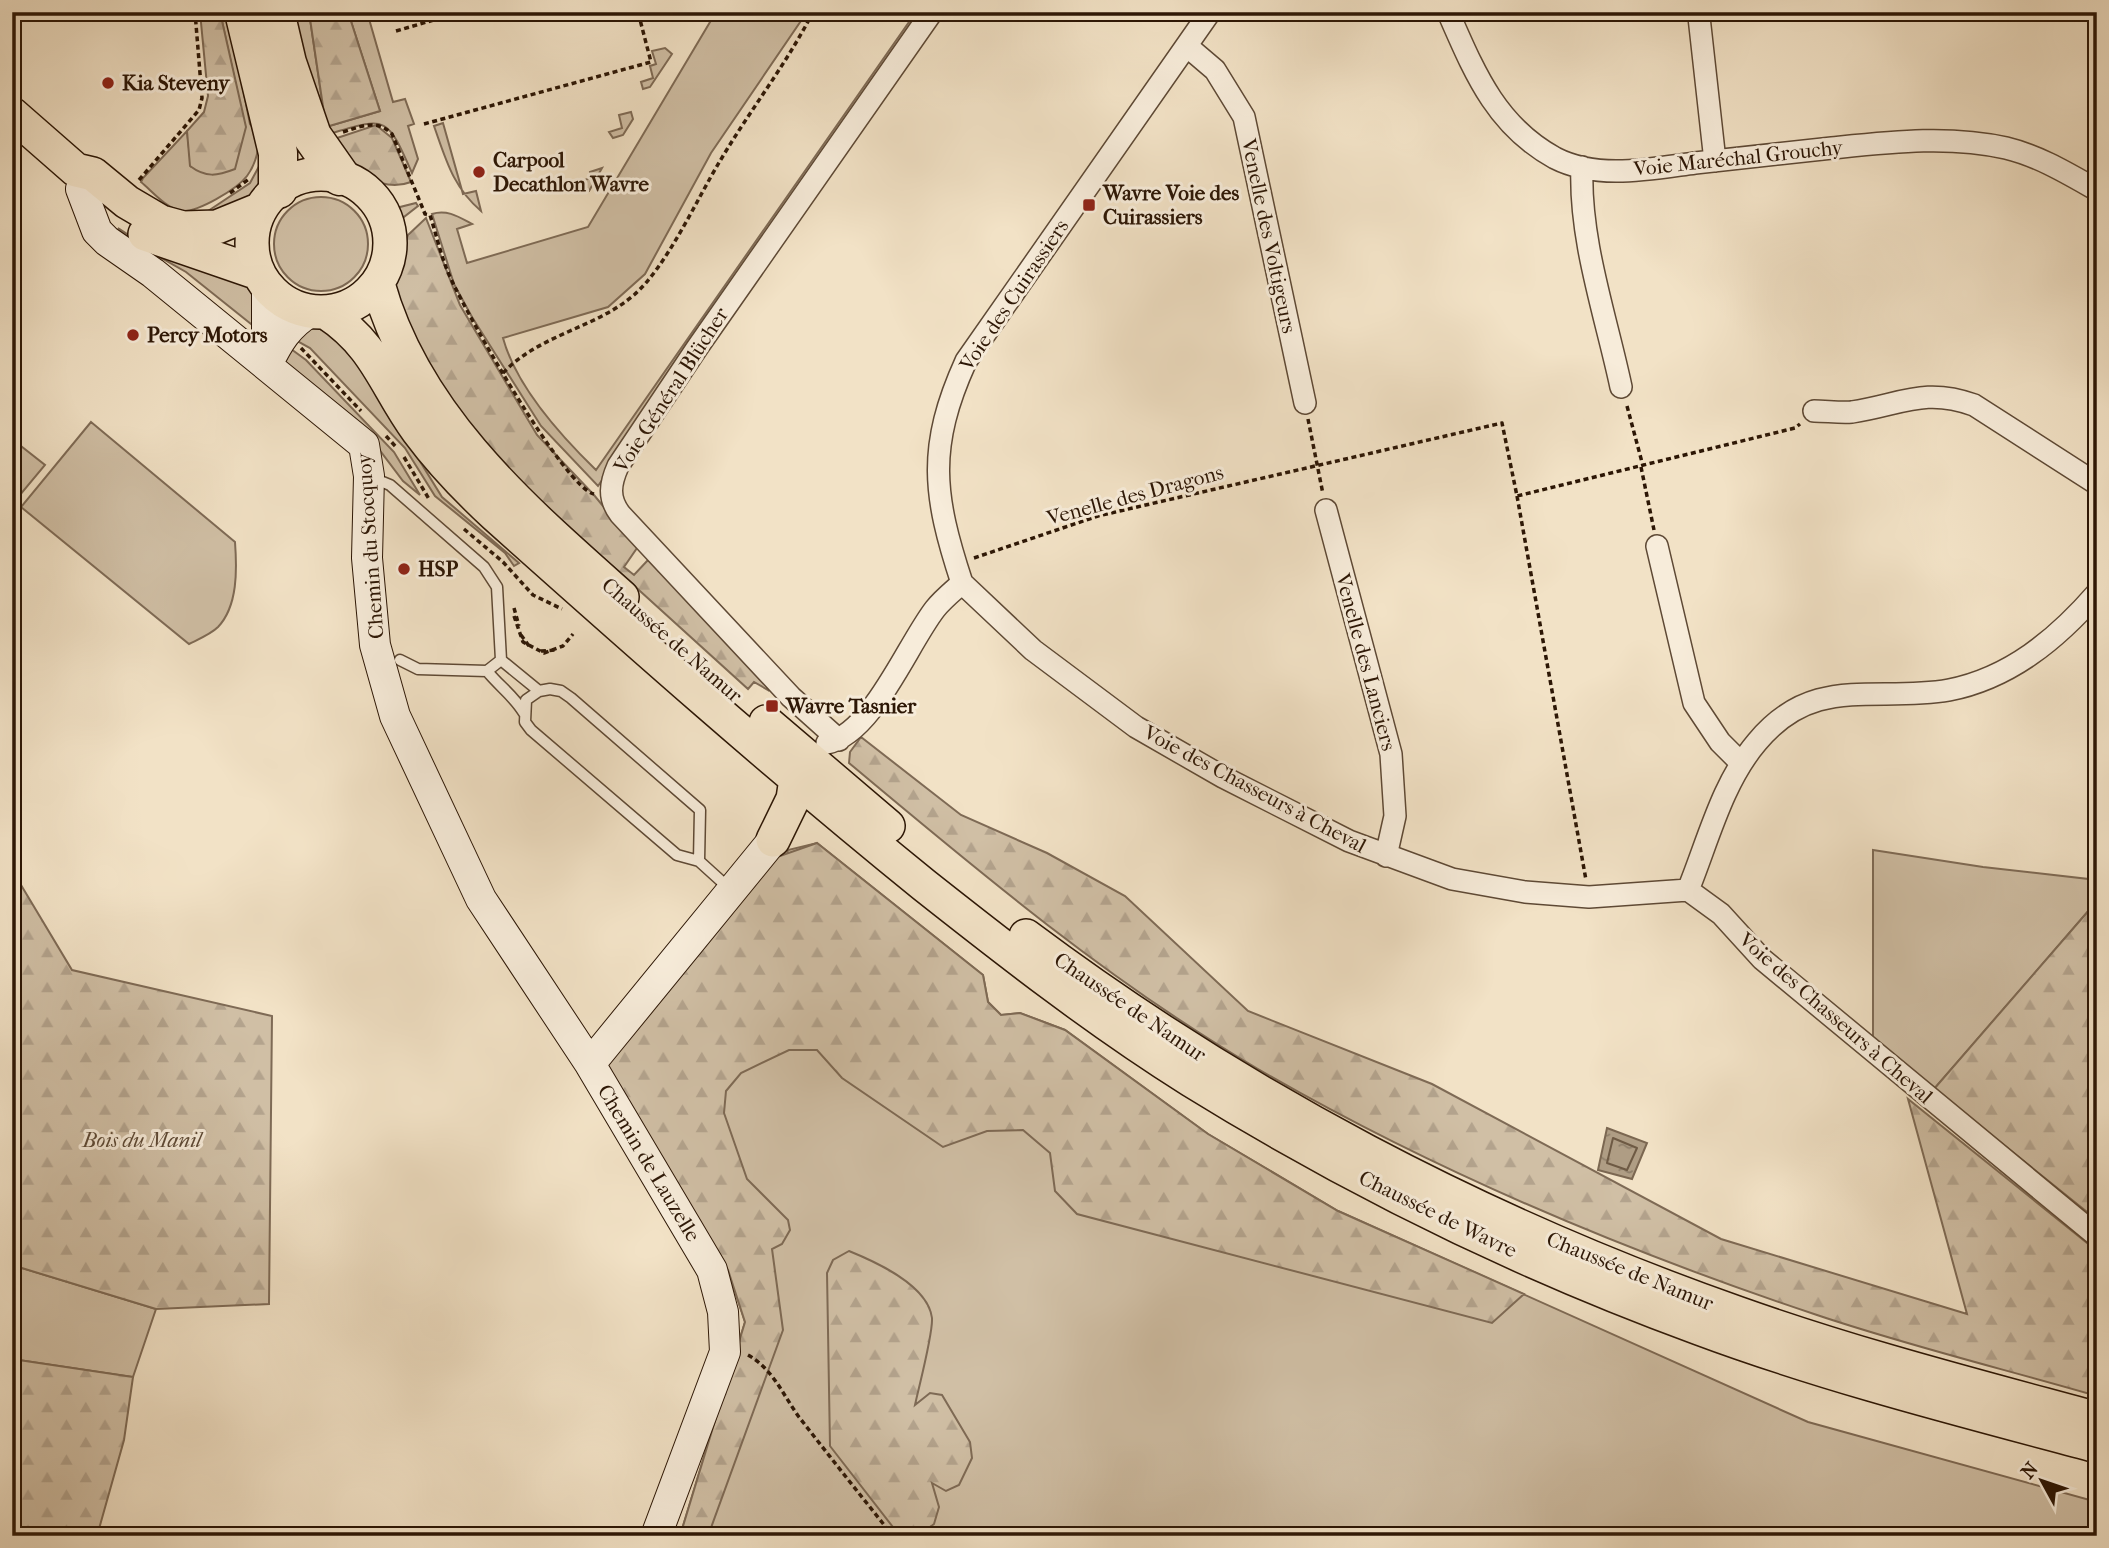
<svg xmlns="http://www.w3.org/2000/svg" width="2109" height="1548" font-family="'IM FELL French Canon',serif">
  <defs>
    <pattern id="forest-firs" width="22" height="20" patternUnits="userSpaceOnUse" patternTransform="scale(1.75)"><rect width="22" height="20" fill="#d0bfa5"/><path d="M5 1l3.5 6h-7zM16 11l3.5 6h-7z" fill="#b3a38d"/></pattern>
    <pattern id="water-ripples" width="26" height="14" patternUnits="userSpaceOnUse" patternTransform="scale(1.75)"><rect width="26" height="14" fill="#af9d84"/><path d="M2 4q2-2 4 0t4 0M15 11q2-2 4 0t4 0" fill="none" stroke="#8f7f6a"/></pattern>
  </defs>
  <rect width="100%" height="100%" fill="#f2e2c6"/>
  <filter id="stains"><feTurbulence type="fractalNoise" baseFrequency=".00286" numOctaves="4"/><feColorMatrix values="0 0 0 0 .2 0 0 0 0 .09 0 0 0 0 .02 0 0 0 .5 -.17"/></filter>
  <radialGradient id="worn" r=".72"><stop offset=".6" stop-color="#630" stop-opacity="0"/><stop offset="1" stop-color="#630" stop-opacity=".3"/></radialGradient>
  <path fill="#d0bfa5" stroke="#7e6a55" stroke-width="2" d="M220,12H228L250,124L259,135C259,150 256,164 247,176C237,189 197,213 181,211C166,208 152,191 141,182L143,178L187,131L191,166L245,127Z
    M295,12H309L326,127L380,111L348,12H367L393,102L405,99L414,124L408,126L418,159L412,173C386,114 387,117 326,135L301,51Z
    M716,12H807L711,153L645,274L608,307L503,338C516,386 561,436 596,470L916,12H924L598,486L541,426L472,317L454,284L432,214C447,209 459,217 472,224L457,229L467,263L588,227Z
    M665,48L672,54L650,87L643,89L641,82L653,78L650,66L656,64L652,51Z
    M631,112L633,119L623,135L613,138L609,132L622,128L619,115Z
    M443,123L463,194L476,191L481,211C453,187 446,160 434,126Z
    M263,159L265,184L247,205L205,213L250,183Z
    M602,168L589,191L584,192L578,182L591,178L590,172Z
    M274 244a47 47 0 1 1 94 0a47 47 0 1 1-94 0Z
    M416,203L418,206L400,220L396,208Z
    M118,228L150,249L249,284L255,292L256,328L186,272L133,242Z
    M315,327L335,335L350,348L442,497L519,563L514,566L505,553L435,496L405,448L310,348L288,336L300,328Z
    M291,349L306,360L394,452L420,495L403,481L378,448L284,364Z
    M91,422L235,542C237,569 238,606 218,627C211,634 199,639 189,644L21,507Z
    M12,439L45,465L15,501L12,499Z
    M817,843L983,975L988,1002L1001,1015L1020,1013L1065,1030L1208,1134L1338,1211L1808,1422L2097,1502V1536H680L745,1322L728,1270L689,1216L788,850Z
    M1873,850L1983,867L2097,880V901L1934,1089L1873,1040Z
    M12,1265L156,1309L133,1377L12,1359Z"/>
  <path fill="url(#forest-firs)" stroke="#7e6a55" stroke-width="2" d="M200,12H220L246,127L235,169C217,176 206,178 190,166L187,131L204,112L208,96Z
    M309,12H348L380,111L326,127Z
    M376,125L392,138L411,182C377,195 348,164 325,142Z
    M426,218L460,305L537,435L594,495L637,548L624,567L634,575L648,560L766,678L768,690L754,682L748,689L500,464L437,381L406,320L393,284L408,235Z
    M861,737L961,815L1047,853L1125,896L1248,1011L1432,1084L1721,1239L1967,1314L1908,1099L2097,1251V1396C2004,1369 1909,1346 1817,1315C1625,1251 1434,1171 1258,1069C1111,983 979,872 849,763L850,752Z
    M817,843L983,975L988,1002L1001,1015L1020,1013L1065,1030L1208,1134L1338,1211L1524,1294L1492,1323L1077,1214L1055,1191L1050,1153L1023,1130L987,1131L943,1147L842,1078L817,1050H789L741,1073L726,1091L724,1113L747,1179L788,1220L790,1230L782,1244L772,1249L783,1330L708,1536H680L745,1322L728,1270L689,1216L607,1072L608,1057L777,857Z
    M12,870L72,970L272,1016L269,1304L156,1309L12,1265Z
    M2097,901V1220L1934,1089Z
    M849,1251C876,1262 928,1285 932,1318C933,1334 919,1386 915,1405L930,1393L942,1395L970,1442L972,1458L959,1485L946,1491L932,1483L939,1507L934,1524C921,1534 911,1541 896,1531L830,1446L827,1273L833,1260Z
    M12,1359L133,1377L124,1440L97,1536H12Z"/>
  <path fill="url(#water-ripples)" stroke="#7b6751" stroke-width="2" d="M1607,1128L1647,1143L1632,1179L1598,1170Z"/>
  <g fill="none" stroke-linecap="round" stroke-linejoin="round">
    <path stroke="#6e5a44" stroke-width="2" d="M1613,1138L1637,1148L1627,1170L1607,1163Z"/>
    <defs>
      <path id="lane" d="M373,478L390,485L484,567L497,587L501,660L487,671L418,669L400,660
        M501,660L539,691
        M487,671C499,686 514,696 524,713
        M550,689L561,691L571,698L700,810L699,861L677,855L531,730L525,722L526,700L539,691Z
        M699,861L731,890"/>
      <path id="street" d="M1448,12C1474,71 1495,125 1555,158C1598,180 1650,169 1695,163C1741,158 1787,153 1832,148C1890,142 1949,135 2006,148C2039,156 2067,173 2097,190
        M1699,17L1715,161
        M1188,47L1215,70L1244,117L1305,403
        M1582,167C1579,240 1606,316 1621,387
        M1814,411C1826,411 1840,413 1852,412C1900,405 1924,387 1974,405L2097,484
        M1326,510L1391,754L1395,816L1386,856
        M1657,546L1694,703L1720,742L1741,763
        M962,583L1033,650L1136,727L1223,777L1349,841L1452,879L1525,892L1589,897L1688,890L1721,914L1762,959L2097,1236
        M839,740L791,697L620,514C608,498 610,484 618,466L697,348L932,12
        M827,743C873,733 907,645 935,609C942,600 953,591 962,583C933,495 927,447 966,361L1210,12
        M1688,890C1708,841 1722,783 1757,742C1814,673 1876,703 1949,690C2010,678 2057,639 2097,593"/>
      <path id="secondary" d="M81,189L97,231L107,241L153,273L364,445L369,476L367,558L375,645L395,716L481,899L590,1064L712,1270L723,1312L725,1352L656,1536
        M267,365C278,342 288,325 310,312
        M267,366V287
        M590,1064L773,840"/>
      <path id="primary" d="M12,114L76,170L93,174L127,202L161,222L183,228L217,227L261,209
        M252 243a69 69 0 1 1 138 0a69 69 0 1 1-138 0Z
        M145,234L258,273
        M378,284C415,417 523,509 622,597
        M327,313C377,346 385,386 418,431C441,462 467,489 495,515C636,641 777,766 924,885C1010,953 1097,1021 1191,1080C1351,1179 1521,1263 1699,1328C1828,1376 1963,1410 2097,1446
        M766,722L888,826
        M773,840L793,799L796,779
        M1026,936C1241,1097 1483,1224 1737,1313C1855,1355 1976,1386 2097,1419"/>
      <path id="highway" d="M244,12L278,153V189
        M275,12L287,63L312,136L340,176"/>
    </defs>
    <use href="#lane" stroke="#5e4935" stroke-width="13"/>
    <use href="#street" stroke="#5e4935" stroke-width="24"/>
    <use href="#secondary" stroke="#2c1605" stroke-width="32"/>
    <use href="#primary" stroke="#2c1605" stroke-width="36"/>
    <use href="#highway" stroke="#2c1605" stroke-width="41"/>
    <path stroke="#2c1605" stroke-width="3.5" stroke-dasharray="5 3.5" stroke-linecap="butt" d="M396,31L461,12
      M424,124L651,62L638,12
      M343,132C362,126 377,119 392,134L423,209L425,214L430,215C437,237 442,261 452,281C468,316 564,487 594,494
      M139,180L199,110L202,98L195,12
      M230,193L249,179
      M301,348L361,411
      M503,373C540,334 594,329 634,295C667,266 697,199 720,161C750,110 786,65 813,12
      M1627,406L1643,466
      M1308,419L1323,494
      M386,436L397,448
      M404,457L429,499
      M1641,467L1654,530
      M1517,496L1586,880
      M464,529L503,562L533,595L562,609
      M974,558L1098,516L1502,423L1517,496L1795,428L1800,424
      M514,608L519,626
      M514,616L523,642L544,653L563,646L573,634
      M521,635L529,646
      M541,651L555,650
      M748,1355C773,1369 783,1395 799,1417C830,1457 861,1496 893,1536"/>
    <use href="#lane" stroke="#f7ecda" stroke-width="10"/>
    <use href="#street" stroke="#f7ecda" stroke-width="21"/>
    <use href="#secondary" stroke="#f7ecda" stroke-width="30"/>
    <use href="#primary" stroke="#f2e2c6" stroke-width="33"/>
    <use href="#highway" stroke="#f2e2c6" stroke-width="38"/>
  </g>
  <g fill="#8f2418" stroke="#f7ecda" stroke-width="2.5">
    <circle cx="108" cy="83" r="7"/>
    <circle cx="479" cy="172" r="7"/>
    <rect x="1082" y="198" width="14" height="14" rx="3.5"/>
    <circle cx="133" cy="335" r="7"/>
    <circle cx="404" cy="569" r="7"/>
    <rect x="765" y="699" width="14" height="14" rx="3.5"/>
  </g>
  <g text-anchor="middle" stroke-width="6" stroke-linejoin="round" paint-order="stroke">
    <g font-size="21" font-weight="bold" fill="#2c1605" stroke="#f7ecda" text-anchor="start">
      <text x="122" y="90">Kia Steveny</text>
      <text x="493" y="167">Carpool<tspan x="493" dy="24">Decathlon Wavre</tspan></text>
      <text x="1103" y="200">Wavre Voie des<tspan x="1103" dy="24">Cuirassiers</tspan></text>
      <text x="147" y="342">Percy Motors</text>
      <text x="418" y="576">HSP</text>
      <text x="786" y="713">Wavre Tasnier</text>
    </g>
    <g font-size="21" fill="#2c1605" stroke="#f7ecda">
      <text transform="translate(1738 158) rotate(-6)" y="7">Voie Maréchal Grouchy</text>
      <text transform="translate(1269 236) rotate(78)" y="7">Venelle des Voltigeurs</text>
      <text transform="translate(1014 295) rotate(-56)" y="7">Voie des Cuirassiers</text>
      <text transform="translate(671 390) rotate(-57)" y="7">Voie Général Blücher</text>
      <text transform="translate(1135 495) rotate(-15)" y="7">Venelle des Dragons</text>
      <text transform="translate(370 546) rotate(-94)" y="7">Chemin du Stocquoy</text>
      <text transform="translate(672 640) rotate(41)" y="7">Chaussée de Namur</text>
      <text transform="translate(1366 662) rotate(75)" y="7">Venelle des Lanciers</text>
      <text transform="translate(1255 789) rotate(28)" y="7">Voie des Chasseurs à Cheval</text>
      <text transform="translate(1130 1007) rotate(34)" y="7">Chaussée de Namur</text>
      <text transform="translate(1836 1018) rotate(41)" y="7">Voie des Chasseurs à Cheval</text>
      <text transform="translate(649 1163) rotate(59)" y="7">Chemin de Lauzelle</text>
      <text transform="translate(1438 1214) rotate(26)" y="7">Chaussée de Wavre</text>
      <text transform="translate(1630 1271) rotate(22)" y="7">Chaussée de Namur</text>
    </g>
    <g font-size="21" font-style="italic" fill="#5d4935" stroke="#f7ecda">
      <text x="142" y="1147">Bois du Manil</text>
    </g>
  </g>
  <rect width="2109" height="1548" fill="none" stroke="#f2e2c6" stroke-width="42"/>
  <rect x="14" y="14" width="2081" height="1520" fill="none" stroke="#2c1605" stroke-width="3.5"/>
  <rect x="21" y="21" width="2067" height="1506" fill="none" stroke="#2c1605" stroke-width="2"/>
  <g transform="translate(2042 1481) rotate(310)" stroke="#f7ecda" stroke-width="5" paint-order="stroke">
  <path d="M0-5L12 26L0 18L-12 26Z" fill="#2c1605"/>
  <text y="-10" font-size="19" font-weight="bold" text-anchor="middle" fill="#2c1605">N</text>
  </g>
  <rect width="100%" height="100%" filter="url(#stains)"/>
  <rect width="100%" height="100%" fill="url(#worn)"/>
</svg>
